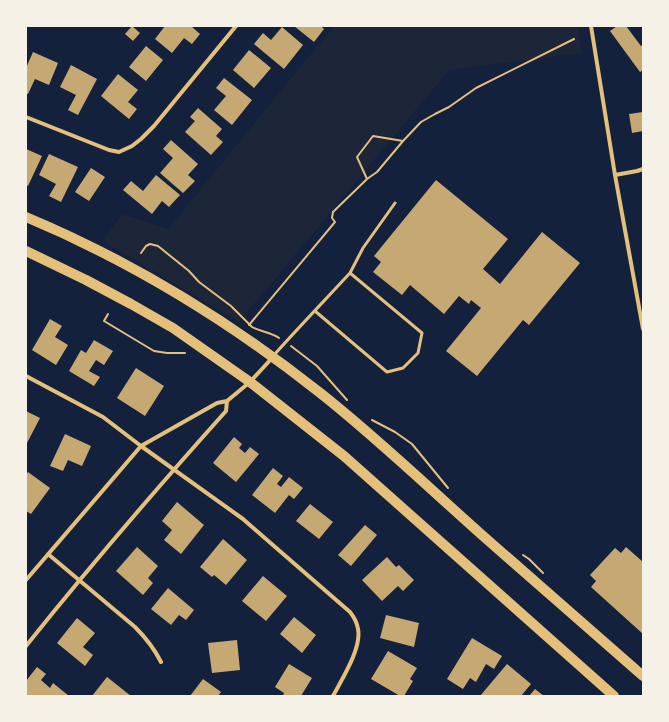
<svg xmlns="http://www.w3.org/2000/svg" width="669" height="722" font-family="Signika,sans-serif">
  <rect width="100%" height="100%" fill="#14213d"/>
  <path fill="#1d2539" d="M334,26H577L582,53L449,70L239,322L103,241L122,214L168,229Z"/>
  <path fill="#c6a872" d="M132,26L140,33L133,41L125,34Z
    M165,26H191L200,34L192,44L184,38L172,53L155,39Z
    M294,26H321L324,29L314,42Z
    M617,26H626L641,46L643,44V70L640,72L610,31Z
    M282,27L303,45L284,69L254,44L263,33L271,40Z
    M146,46L163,60L146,81L129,67Z
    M249,50L271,68L254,88L233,70Z
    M33,52L58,63L49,85L35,79L28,94L26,93V68Z
    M71,65L97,79L78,115L68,110L76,95L60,87Z
    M118,74L138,90L128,102L137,109L129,119L101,96Z
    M224,78L252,100L232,125L214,110L226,96L216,88Z
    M198,108L222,129L216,136L223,142L211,155L185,132L195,121L190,117Z
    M643,112V131L632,133L629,114Z
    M171,140L198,164L188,175L195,181L183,193L160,173L173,158L163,149Z
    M26,149L42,156L28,186L26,185Z
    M49,154L78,167L61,202L49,196L56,184L39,175Z
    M91,168L105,177L89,201L75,192Z
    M156,175L180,195L169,207L162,201L152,214L123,190L131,181L143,191Z
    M436,180L508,239L483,269L500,284L542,232L580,263L529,325L523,320L477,376L446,351L481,308L471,300L469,304L459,296L444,314L410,285L402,295L373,272L381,262L374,256Z
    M50,319L62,326L55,337L68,345L56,365L32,350Z
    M94,340L113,351L104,365L96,360L89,371L100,377L94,386L69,371L81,350L86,353Z
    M136,368L164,386L145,416L117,398Z
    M26,411L40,418L27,443H26Z
    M65,434L91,446L82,466L68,460L63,471L50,466Z
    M234,437L242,444L239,448L245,453L250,447L259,454L236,482L213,463Z
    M273,468L283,476L277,484L281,487L289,477L303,488L294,499L289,495L275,513L252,495Z
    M28,472L50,488L31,514L26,511V475Z
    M177,502L204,525L181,554L164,540L172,530L162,521Z
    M310,504L333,522L319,539L296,521Z
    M365,525L377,535L351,566L338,555Z
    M223,539L247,560L226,585L214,575L212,577L200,567Z
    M137,547L158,566L148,578L153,583L143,595L116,571Z
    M626,547L643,562V634L591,587L596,581L590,575L615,548L621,553Z
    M387,557L396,567L399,565L414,580L403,591L398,586L382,601L362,580Z
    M263,576L287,596L266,621L242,601Z
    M168,588L194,610L186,620L179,615L171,625L151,609Z
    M386,615L419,623L414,647L380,638Z
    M294,617L316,635L302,653L280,634Z
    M77,618L95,633L83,647L93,655L85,666L57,643Z
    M472,638L502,656L494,669L486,664L476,682L470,678L463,689L447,679Z
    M237,640L240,670L212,673L208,643Z
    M388,651L417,668L410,679L413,681L404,696H400L371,679Z
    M289,664L312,678L301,696H283L284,693L275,687Z
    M507,664L531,684L521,696H480Z
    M37,667L46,674L41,680L50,688L53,683L69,696H26V681Z
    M107,677L131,696H92Z
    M203,679L221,692L218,696H190Z
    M535,689L544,696H529Z"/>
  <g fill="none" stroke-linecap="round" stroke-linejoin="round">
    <path stroke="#e5c07b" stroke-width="2" d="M373,136L403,141L377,172L367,179L357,157Z
      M403,141L421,122L435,114L449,107L476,88L574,39
      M141,253L146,246L150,244L158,246L189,271L199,282L231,306L252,327C261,332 271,332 279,338
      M108,314L104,321L154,351L167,353H185
      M249,325L335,222L332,218L333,212L367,179
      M291,346L317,366L347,400
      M372,420L395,432L412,444L448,488
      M523,555L529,559L543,573"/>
    <path stroke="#e5c07b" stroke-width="3" d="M350,273L363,248L395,203
      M274,355C299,327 325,300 350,273L422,333L418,353L403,368L387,372L315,311"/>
    <path stroke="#e5c07b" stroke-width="4" d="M591,26L615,175L643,329
      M26,117L109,150L119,152L132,146L141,139L154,126L236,26
      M615,175L637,171L643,169
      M26,376L103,417L141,446L243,519L350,612C354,617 357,622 358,629C362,648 342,679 333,696
      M48,554L135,627C146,638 154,648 161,662
      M26,580L141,446L217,403L227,401L250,382L273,357
      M26,646C90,566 157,488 226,411L227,401"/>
    <path stroke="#e5c07b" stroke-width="10" d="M26,217C131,261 229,321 319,392C375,436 428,487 482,535C536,582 589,629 643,676
      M26,251L86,280L131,304L173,328L250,382L344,456L614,696"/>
  </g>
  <rect width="669" height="722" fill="none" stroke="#f6f1e7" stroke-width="54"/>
</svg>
